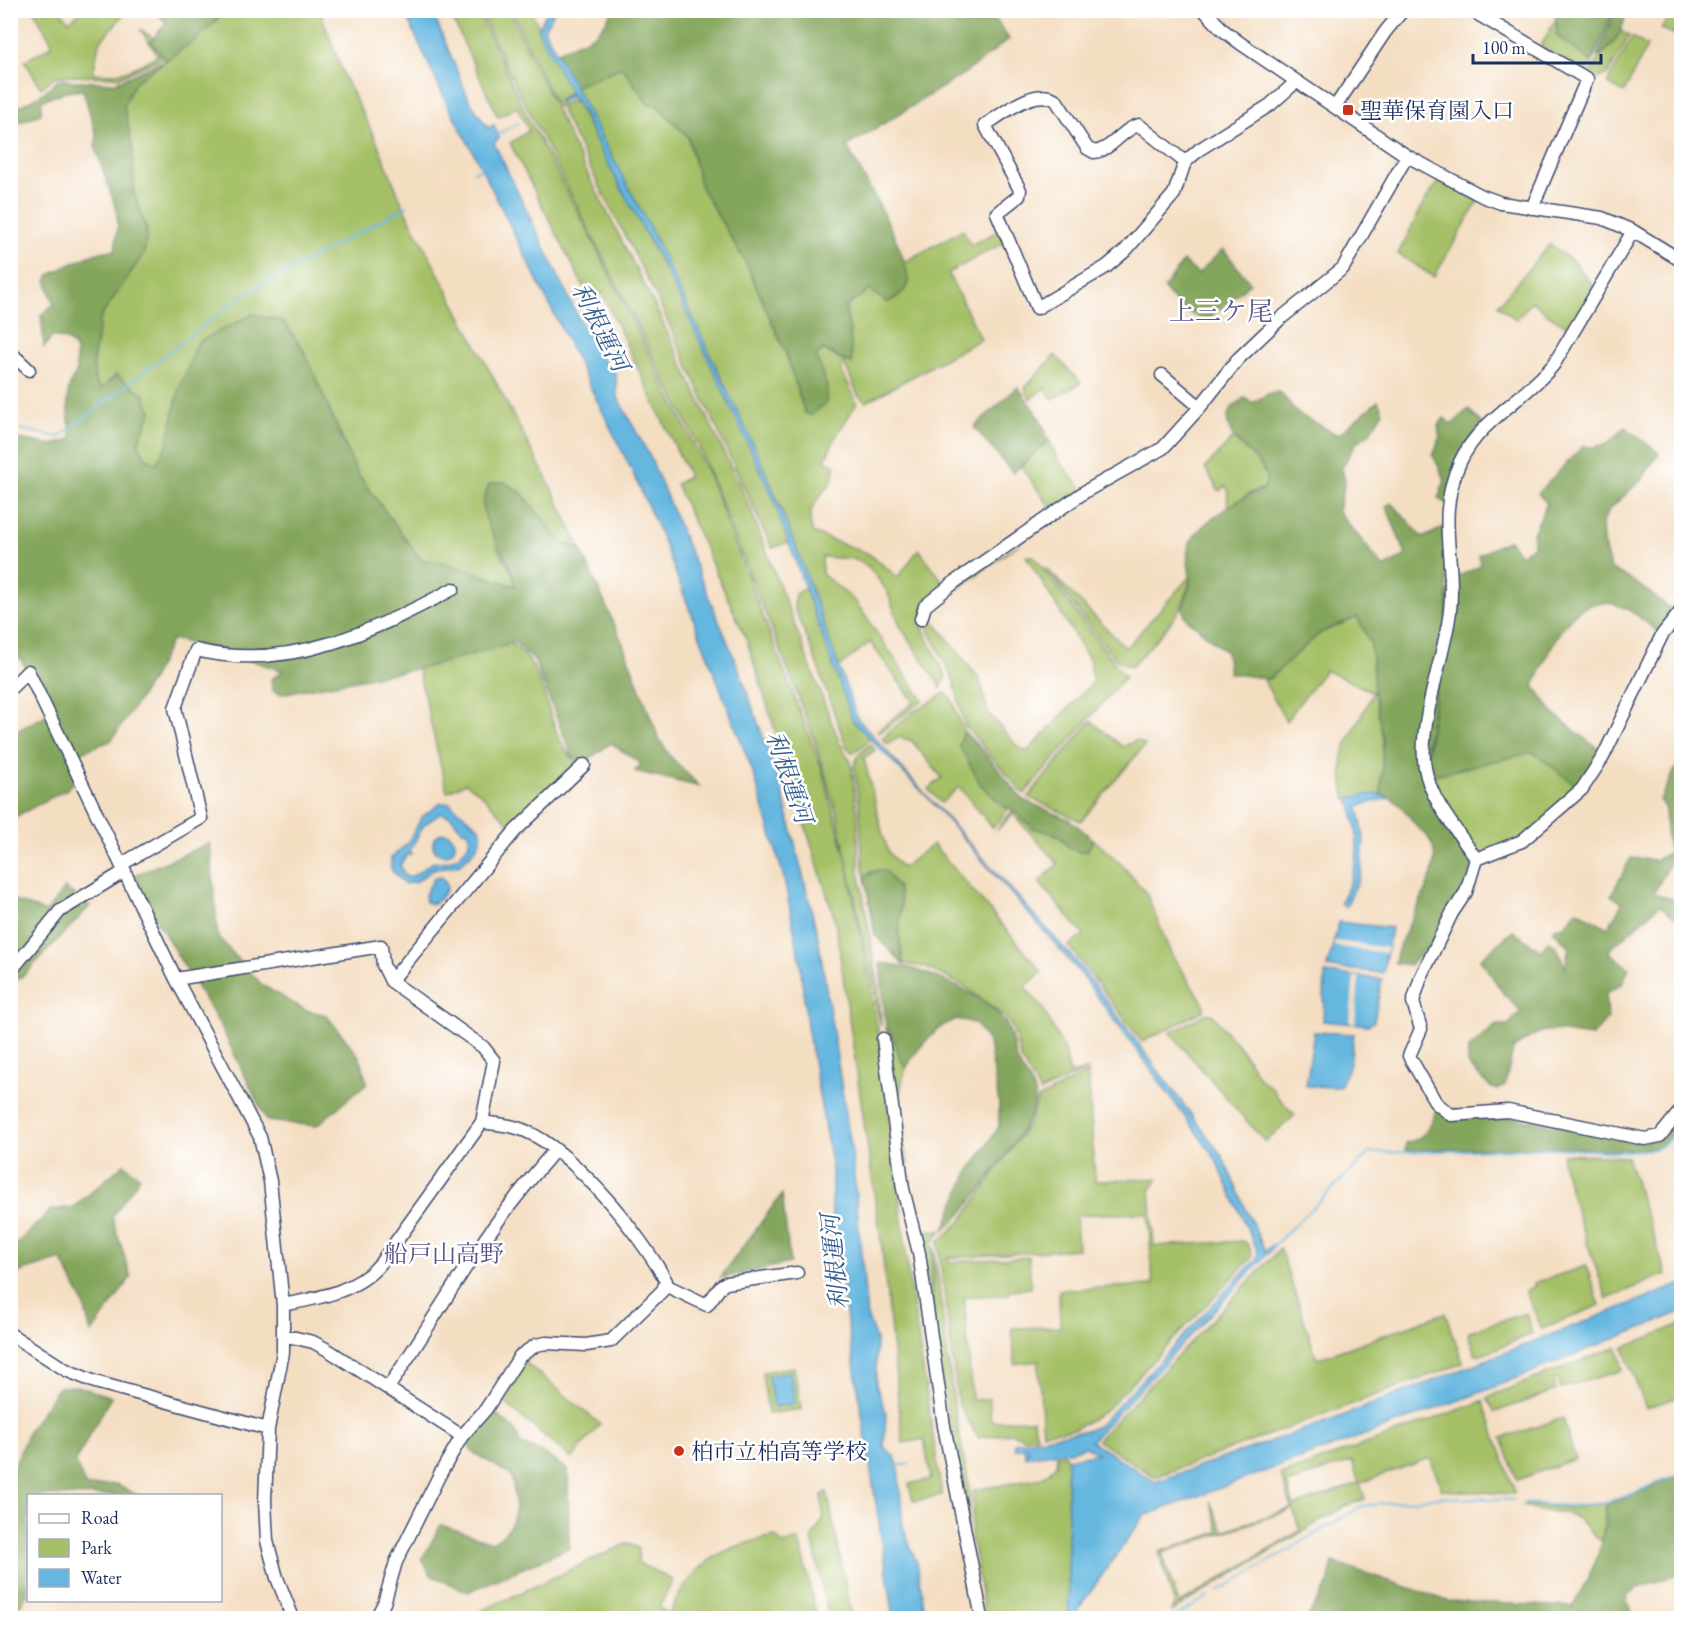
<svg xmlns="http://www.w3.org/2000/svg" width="1692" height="1629" font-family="'EB Garamond','Noto Serif JP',serif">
  <rect width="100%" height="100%" fill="#fff"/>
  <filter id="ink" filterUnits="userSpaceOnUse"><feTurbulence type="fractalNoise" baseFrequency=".0167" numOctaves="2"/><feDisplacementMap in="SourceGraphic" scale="12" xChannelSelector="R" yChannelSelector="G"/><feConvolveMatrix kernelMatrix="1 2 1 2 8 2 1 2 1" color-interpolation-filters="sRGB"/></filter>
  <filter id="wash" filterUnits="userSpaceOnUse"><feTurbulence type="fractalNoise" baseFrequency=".008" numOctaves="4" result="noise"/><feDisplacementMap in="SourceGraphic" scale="24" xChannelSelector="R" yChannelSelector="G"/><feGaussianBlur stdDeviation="1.35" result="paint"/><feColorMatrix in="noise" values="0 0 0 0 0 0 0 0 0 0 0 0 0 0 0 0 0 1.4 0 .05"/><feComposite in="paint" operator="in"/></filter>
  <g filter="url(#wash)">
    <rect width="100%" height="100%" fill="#f4dec2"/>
    <path fill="#a5c066" stroke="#607862" stroke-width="1.5" fill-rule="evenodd" d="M34,10L60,11L69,21L82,11H120L124,14L99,43L93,73C122,76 134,69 158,55L140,29L153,38L151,41L164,57L120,77L65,76L54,77L41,88L25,61L53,45Z
      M222,11H320L345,79L377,142L404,208L553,491L580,548L562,543L542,520L496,545L514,576L515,586C483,578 454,561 421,560L357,473L303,349L179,390L167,444L156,464L145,457L138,443L151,412L101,390L95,381L93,362L100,317L144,253L147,230L134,194L133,151L124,105L135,82L195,40L216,21Z
      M449,11H478L527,116L589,233L707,471L822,769L846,858L882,1052L908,1270L942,1495L913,1501L909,1484L931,1479L924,1439L903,1443L881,1241L835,920L747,641L676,484L689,476L602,293L590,299L510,143L529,131L517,107L498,117Z
      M481,11H509L579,157L655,306L750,508L840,744L851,762L857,813L859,870L879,991L881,1026L837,813L814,739L787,667L698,445L504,62Z
      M512,11H531L571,92L558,100L562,105L574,99L685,308L771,493L789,542L772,548L658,300L561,111L563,109L561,106L558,107L554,101Z
      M1664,11H1681V37L1661,29L1670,15Z
      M1556,19L1557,36L1592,62L1586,75L1540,47Z
      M1620,30L1629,36L1608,74L1595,80L1588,78C1597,56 1609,50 1620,30Z
      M1632,37L1647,46L1624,93L1607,83Z
      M621,67L688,137L701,187L745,261L786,354L805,413L827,387L816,356L823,349L844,362L850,331L845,307L869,290L908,283L904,262L963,230L971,245L1000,230L1005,242L948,273L981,339L866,402L858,395L844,363L841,369L857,403L836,436L825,460L836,466C834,472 833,480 829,485C817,500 804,511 813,533L869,554L898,577L919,549L946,586L919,619L946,677L941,688L900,626L887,591L869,567L855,559L822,557V574L855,601L923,700L879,733L877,731L914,702L870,642L839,667L778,500L759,457L648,224L574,87Z
      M1440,181L1479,200L1434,277L1398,254L1426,199Z
      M1550,244L1575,263L1596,289L1573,330L1547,314L1532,301L1516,320L1498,305Z
      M1055,355L1081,383L1052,399L1045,388L1030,399L1025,388Z
      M1233,438L1259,461L1267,478L1265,488L1250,493L1227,509L1228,489L1226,486L1219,491L1205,468Z
      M1049,440L1058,460L1083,490L1053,511L1021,467Z
      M1019,544L933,607V620L980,680L988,713L1018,747L1027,752L1093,682L1090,661L1026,556H1034L1125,677L1024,794L965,726L954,682L924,619L928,606Z
      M1046,568L1126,648L1191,575C1186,615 1156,638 1131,667L1116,660Z
      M806,588L853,721L871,739L853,753L846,746L812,650L794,608L795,594Z
      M1357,617L1371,644L1374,691L1383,739L1381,794L1346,799C1333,743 1354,737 1373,692L1325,670L1286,721L1263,679H1269L1320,633Z
      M510,643C555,670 541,739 581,765L513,828L479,792L465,783L447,792L418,669Z
      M946,693L952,700L964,732L959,745L1003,806L1009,808L993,828L959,787L941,803L928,789L942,778L912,741L900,737L887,744L882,738L911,713Z
      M1091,721L1123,747L1136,740L1145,745L1081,821L1028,797Z
      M870,744L875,750L864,758L883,836L889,853L902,868L933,844L1042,972L1025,987L1042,1007L1065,1051L1070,1075L1088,1069L1040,1092L1021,1059L1013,1028L1005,1017L964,986L925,967L903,964L899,934L901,900L872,871L865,877L863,869L859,802L854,767L858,756Z
      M1533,752L1581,789L1529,836L1476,857L1429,776Z
      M1013,810C1032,827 1033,825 1055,834C1068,840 1070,854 1088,850L1093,839L1121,864L1146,893L1171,954L1204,1004V1010L1142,1042L1069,946L1084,935L1039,882L1058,864L1013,814L996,831Z
      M1205,1014H1212L1240,1048L1261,1080L1274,1089L1275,1094L1295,1115L1265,1142L1170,1033Z
      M886,1027C896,1038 898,1054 906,1068C894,1101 899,1130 908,1164L903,1168Z
      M1088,1072L1095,1181L1159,1178L1150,1190L1154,1246L1244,1241L1249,1246L1252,1257L1105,1411L1075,1429L1043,1433L1038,1361L1015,1364L1012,1328L1060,1327L1059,1290L1153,1285L1148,1213L1076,1215L1078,1249L948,1258V1262L1029,1257L1031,1288L1009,1290V1294L964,1297L972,1400L989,1399L991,1421L1033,1420L1037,1436L1024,1438L1012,1433L978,1438L958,1403L938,1242L961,1221L969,1210L1029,1123L1038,1099Z
      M1563,1154L1627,1157L1666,1274L1607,1299L1579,1220L1562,1161Z
      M914,1217L926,1230L941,1231L932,1242L931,1297Z
      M934,1247L954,1406L970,1493L967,1531L931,1313Z
      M1280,1249L1317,1359L1445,1313L1463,1363L1155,1477L1097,1440Z
      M1586,1266L1600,1305L1542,1329L1525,1291L1534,1287V1283Z
      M1526,1313L1532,1334L1480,1355L1475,1354L1468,1334L1470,1331Z
      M1681,1324V1396L1646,1408L1623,1348Z
      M1617,1347L1623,1370L1561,1388L1558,1378L1554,1379L1556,1390L1495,1412L1487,1399L1495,1394Z
      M526,1363L600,1424L572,1459L499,1398Z
      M794,1367L801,1409L768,1414L762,1372Z
      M1483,1401L1515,1492L1513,1494L1442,1490L1430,1458L1360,1483L1365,1499L1345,1506L1170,1612L1175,1606L1159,1552L1219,1532L1210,1501L1223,1531L1292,1508L1281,1475ZM1352,1461L1359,1483L1294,1506L1287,1484ZM1293,1509L1300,1531L1179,1604L1162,1553Z
      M1563,1418L1575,1459L1517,1480L1502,1438Z
      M1064,1454L1067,1459L1069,1618H985L971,1534L974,1490L1042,1478L1056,1465L1057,1455Z
      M827,1492L852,1618H829L812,1538L823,1519L822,1495Z
      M1606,1503L1602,1541C1588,1535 1584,1519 1569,1514C1555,1509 1534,1514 1522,1505L1573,1508Z
      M775,1536L782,1544L799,1540L817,1618H668C689,1565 719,1547 775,1536Z
      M628,1543L639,1549L638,1563L673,1580L659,1608L667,1612L665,1618H466Z"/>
    <path fill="#84a65b" stroke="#506a5c" stroke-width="1.5" d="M156,11H222L216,21L195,40L135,82L124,105L133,151L134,194L147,230L144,253L100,318L93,362L95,381L101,389L116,375L144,394L151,412L138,443L145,457L156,464L167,444L179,390L198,342L253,314L283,321L303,349L357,473L421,560C454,561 483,578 515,586C513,560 487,535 483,507C482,500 487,491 489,484L504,482L522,493L562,543L580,548L623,644L659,739L669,755L700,787L635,771L641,764L611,743L588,760L579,761L572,756L534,660L515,642L427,667L280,694L273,691L271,679L283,671L223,651L172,639L151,681L111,741L81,752L84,769L66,790L11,819V734L54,711L17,654L11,658V438L53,445L72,439C69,419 62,389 76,374V350L69,341L53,336L44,347L41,315L54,304L47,284L48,276C60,269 102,247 115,251L118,224L116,209L95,146L97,137L83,90L66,92L42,100L41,114L12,125L11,111L39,96L59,80L115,83L165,60L151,41L166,23Z
      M612,11H990L1009,39L964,74L847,146C859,170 915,262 907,285C904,294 895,298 887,303L869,290L845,307L850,331L852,364L823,349L816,356L827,387L826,403L811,415L805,413L786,354L745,261L701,187L688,137L657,105L648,104L622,67L574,87L556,53C584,37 595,44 612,11Z
      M1555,11H1613L1592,62L1557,36Z
      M1615,11H1626C1624,30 1614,47 1597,57Z
      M1223,249L1250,283L1206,321L1183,310L1164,289L1183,261L1198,274Z
      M1018,387L1040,419L1049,440L1013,473L974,427Z
      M1280,392L1298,414L1338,435L1378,401L1383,412L1369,434L1356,443L1342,468L1345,482L1338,511L1384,568L1406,555L1386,506L1392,503L1423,538L1444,527L1448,610L1424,766L1474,859L1470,875L1431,952L1424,950L1410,965L1395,963C1399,928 1448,871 1431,842C1427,835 1420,830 1415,824C1405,811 1398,799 1381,794L1383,739L1374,692L1371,644L1357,617L1320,633L1269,679L1229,673L1226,652L1186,618L1182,609C1186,599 1190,589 1190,578C1190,569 1186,560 1188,550C1191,526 1243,496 1265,488L1267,478C1262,455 1216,436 1230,411C1232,406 1240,402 1244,398L1252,403L1270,393Z
      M1468,409L1484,426L1446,503L1438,499L1445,480L1433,455L1440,438L1438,427L1444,418L1452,425Z
      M1625,427L1659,453L1642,479L1610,509L1602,523L1603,542L1610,568L1633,581L1677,613L1661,634C1650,626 1639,615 1627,609C1572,582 1551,648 1534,686L1553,713L1603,753L1581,789L1533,752L1429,776L1426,765L1451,580L1480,566L1479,555L1509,540L1520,555L1533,546V533L1547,504L1538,493L1583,446C1603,450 1612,441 1625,427Z
      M964,732L985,753L1023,800L1070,820L1093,839L1088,850L1080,852L1070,848L1058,835L1033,828L1013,810L1003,806L981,785L959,745Z
      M1678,764L1681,768V842L1654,893L1681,902V923L1660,905L1608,951L1629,968L1622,984L1606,993L1608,1018L1592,1036C1551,1032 1550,1021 1513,1049L1505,1085L1498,1090L1490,1087L1468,1065V1049L1496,1025H1508L1521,1011L1504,994L1480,959L1513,931L1541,951L1548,941L1557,947L1565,968L1569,946L1553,931L1555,928L1565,926L1577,910L1608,928L1622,903L1611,895L1631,858L1656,860L1670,852C1667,842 1664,819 1666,809L1660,800Z
      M210,843L218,937L262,985L305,1010L326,1015L359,1056L367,1083L316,1126L267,1121L219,1023L130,877Z
      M878,870L886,871L898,888L901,900L899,934L903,964L875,935L865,877Z
      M65,888L90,906L25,974L11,984L10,899L46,912Z
      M880,963C916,965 987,993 1006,1024C1013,1036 1013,1048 1017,1060C1022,1071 1030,1081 1035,1092C1036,1099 1033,1108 1030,1115C1023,1133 959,1223 944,1230L966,1176L999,1127V1104L989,1043L976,1024C970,1022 963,1019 957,1020C937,1023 916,1051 906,1068L899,1056L895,1041L886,1027Z
      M1437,1109L1490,1113L1646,1142L1681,1115V1125L1663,1145L1654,1148L1617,1150L1558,1147L1405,1150L1406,1143C1426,1138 1430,1127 1437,1109Z
      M124,1164L140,1177L112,1217L131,1277L91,1334L84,1304L61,1259L11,1275V1249L51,1210L74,1207Z
      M782,1194L790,1263L720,1278Z
      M77,1386L111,1397L75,1462L86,1487L116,1484L137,1495L28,1496V1594L11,1617V1474L29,1430L59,1387Z
      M492,1410L514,1429L521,1444L547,1455L568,1471L569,1548L468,1592L431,1575L422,1559L441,1525L492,1542C521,1526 517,1503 511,1475L472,1452L466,1439Z
      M1681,1476V1574L1637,1588L1626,1596L1633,1618H1307L1328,1584L1333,1562L1448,1601L1573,1607C1590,1576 1609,1540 1606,1503C1632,1499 1655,1482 1681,1476Z"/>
    <path fill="#65b7e0" stroke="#40739f" stroke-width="1.5" fill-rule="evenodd" d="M404,11H432L470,102L488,128L494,125L499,138L494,143L578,317L599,355L616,375L617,396L650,457L738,667L781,787L818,937L852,1153L867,1316L876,1340V1385L886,1412L884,1447L894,1456L898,1465L903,1527L917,1563L926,1618H894L832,1225V1169L807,1026L800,961L784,878L754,775L660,533L632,471L478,161L448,106Z
      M547,11H554L544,29L648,224L759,457L796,547L857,718L1081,967L1222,1156L1265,1251L1272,1245L1274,1247L1091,1441L1155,1482L1337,1418L1681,1284V1312L1487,1390L1144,1516L1078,1609L1076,1618H1069L1067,1459L1098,1453L1086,1447C1067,1453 1047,1453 1026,1457L1025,1453L1031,1451L1025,1452L1024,1448L1029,1446L1015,1449L1014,1443L1089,1430L1099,1425L1257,1258L1258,1252L1215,1158L1081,974L930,800L853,721L771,493L670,278L602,153L585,117L573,96L561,102L560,99L571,93L538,30Z
      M1375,794L1389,798L1358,806L1364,838L1361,874L1346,907L1340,904C1361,865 1361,839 1349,798Z
      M441,803H449L480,828C486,842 469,857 459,865L433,869L416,882L404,884L391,869V858L407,844L422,817ZM441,813L451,817L462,830L468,831C474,843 461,857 449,861C443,862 437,861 430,864C421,869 415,879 405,876L400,865L407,855L412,854L409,852L424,825Z
      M433 844a11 11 0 1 1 22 0a11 11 0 1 1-22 0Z
      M441,877L446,882L447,889L437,902L430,904L426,902L425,895L434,878Z
      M1339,922L1391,928L1383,973L1327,967Z
      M1325,973L1382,979L1374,1021L1369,1025L1323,1021Z
      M1314,1032L1354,1034L1350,1064L1340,1087L1306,1086Z
      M790,1372L795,1403L774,1407L768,1376Z"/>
    <path fill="#f4dec2" d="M1335,941L1387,948L1386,953L1333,946Z
      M1354,976L1359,977L1355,1024L1350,1023Z"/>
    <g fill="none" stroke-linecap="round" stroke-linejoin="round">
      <path stroke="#65b7e0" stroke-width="2" d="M497,135L518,123
        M474,172L482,168
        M10,427L59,437L242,296L407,206
        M1272,1247L1369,1153L1556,1148L1616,1152L1656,1149L1663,1145L1682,1126
        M897,1466L909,1464
        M1524,1503C1556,1506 1586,1508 1617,1499C1639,1493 1658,1480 1682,1475
        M1219,1591L1362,1506L1438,1497L1514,1500
        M1173,1618L1208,1597"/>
    </g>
  </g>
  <g filter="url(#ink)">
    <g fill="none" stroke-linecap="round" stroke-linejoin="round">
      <defs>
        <path id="minor" d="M1204,10L1223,30L1240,43L1407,156L1482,196L1501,203L1602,218L1633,231L1682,261
          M1471,10L1587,79L1532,208
          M1335,107L1385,32L1403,10
          M1185,162L1139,125C1122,129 1112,150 1094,152L1087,148L1056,100C1035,86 1003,114 985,125L1020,190L1019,196L997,213L1037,308L1106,267L1125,251L1174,194L1185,162L1200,149L1270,105L1296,82
          M1633,231L1554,364C1526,399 1480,419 1460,462C1435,517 1456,557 1450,611C1445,656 1417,725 1425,768C1431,802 1458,831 1476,859L1466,892L1452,913L1421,977L1413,1002L1421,1029L1409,1056L1436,1103L1451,1115L1508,1111L1645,1139L1660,1136L1682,1109
          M10,352L29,370
          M1162,375L1200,407
          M921,619L925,606L956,581L1086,491L1163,448L1200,407L1238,359L1280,319L1343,268L1407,156
          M10,689L28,671L176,979L260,1137L270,1181L283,1305V1352L268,1429L265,1501L267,1541L277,1578L293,1618
          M1476,859L1522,841L1582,789L1603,757L1662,635L1682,610
          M122,864L201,818L175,708L196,650C287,673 376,630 453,589
          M10,972L60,911L125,871
          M176,979L381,946L383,965L391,981L483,1047L494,1061L482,1122L380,1264C356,1292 318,1298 283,1305
          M391,981L515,831L584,765
          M883,1039L903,1189L919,1253L944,1426L982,1618
          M665,1285L707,1305L721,1286L726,1283L797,1273
          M10,1334L66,1370L95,1382L268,1429
          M283,1335L313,1342L328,1350L462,1436
          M388,1388C416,1347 441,1305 468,1264C494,1224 524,1186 555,1150
          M376,1618L384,1603L396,1562L440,1474L462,1436L486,1409L520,1356L536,1345L546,1343L586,1345L611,1341L663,1290L666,1281C641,1235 566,1140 514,1127C504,1124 493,1124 482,1122"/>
      </defs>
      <use href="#minor" stroke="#3c496d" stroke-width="15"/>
      <use href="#minor" stroke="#fff" stroke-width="12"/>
    </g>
  </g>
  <g fill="#c8321e" stroke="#fff" stroke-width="2">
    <rect x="1342" y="104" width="12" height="12" rx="3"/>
    <circle cx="679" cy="1451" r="6"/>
  </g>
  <g text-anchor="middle" stroke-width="5" stroke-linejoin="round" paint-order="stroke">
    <g font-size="22" fill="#1b2f5e" stroke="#fff" text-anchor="start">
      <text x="1360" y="118">聖華保育園入口</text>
      <text x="691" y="1459">柏市立柏高等学校</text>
    </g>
    <g font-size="24" font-style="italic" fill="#355f8c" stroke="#fff">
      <text transform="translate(600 327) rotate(63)" y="8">利根運河</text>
      <text transform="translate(789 777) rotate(71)" y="8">利根運河</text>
      <text transform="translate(835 1262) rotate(-96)" y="8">利根運河</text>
    </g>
    <g font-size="24" fill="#595488" stroke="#fff">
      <text x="444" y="1262">船戸山高野</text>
    </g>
    <g font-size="26" fill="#595488" stroke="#fff">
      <text x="1221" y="320">上三ケ尾</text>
    </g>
  </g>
  <rect width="1692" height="1629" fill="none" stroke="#fff" stroke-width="36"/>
  <rect x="27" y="1494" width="195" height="108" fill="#ffffff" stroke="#a4acbf" stroke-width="1.5"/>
  <rect x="39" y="1514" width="30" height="9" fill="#ffffff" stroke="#a4acbf" stroke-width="1.5"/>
  <text x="81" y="1524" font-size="18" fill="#1b2f5e">Road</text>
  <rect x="39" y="1539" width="30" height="18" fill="#a5c066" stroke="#a4acbf" stroke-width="1.5"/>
  <text x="81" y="1554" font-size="18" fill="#1b2f5e">Park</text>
  <rect x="39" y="1569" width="30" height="18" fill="#65b7e0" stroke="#a4acbf" stroke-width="1.5"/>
  <text x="81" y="1584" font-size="18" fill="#1b2f5e">Water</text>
  <path d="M1473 54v9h128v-9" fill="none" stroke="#1b2f5e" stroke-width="3"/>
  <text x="1482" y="54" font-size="18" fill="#1b2f5e" stroke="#ffffff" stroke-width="4.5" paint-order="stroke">100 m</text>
</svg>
